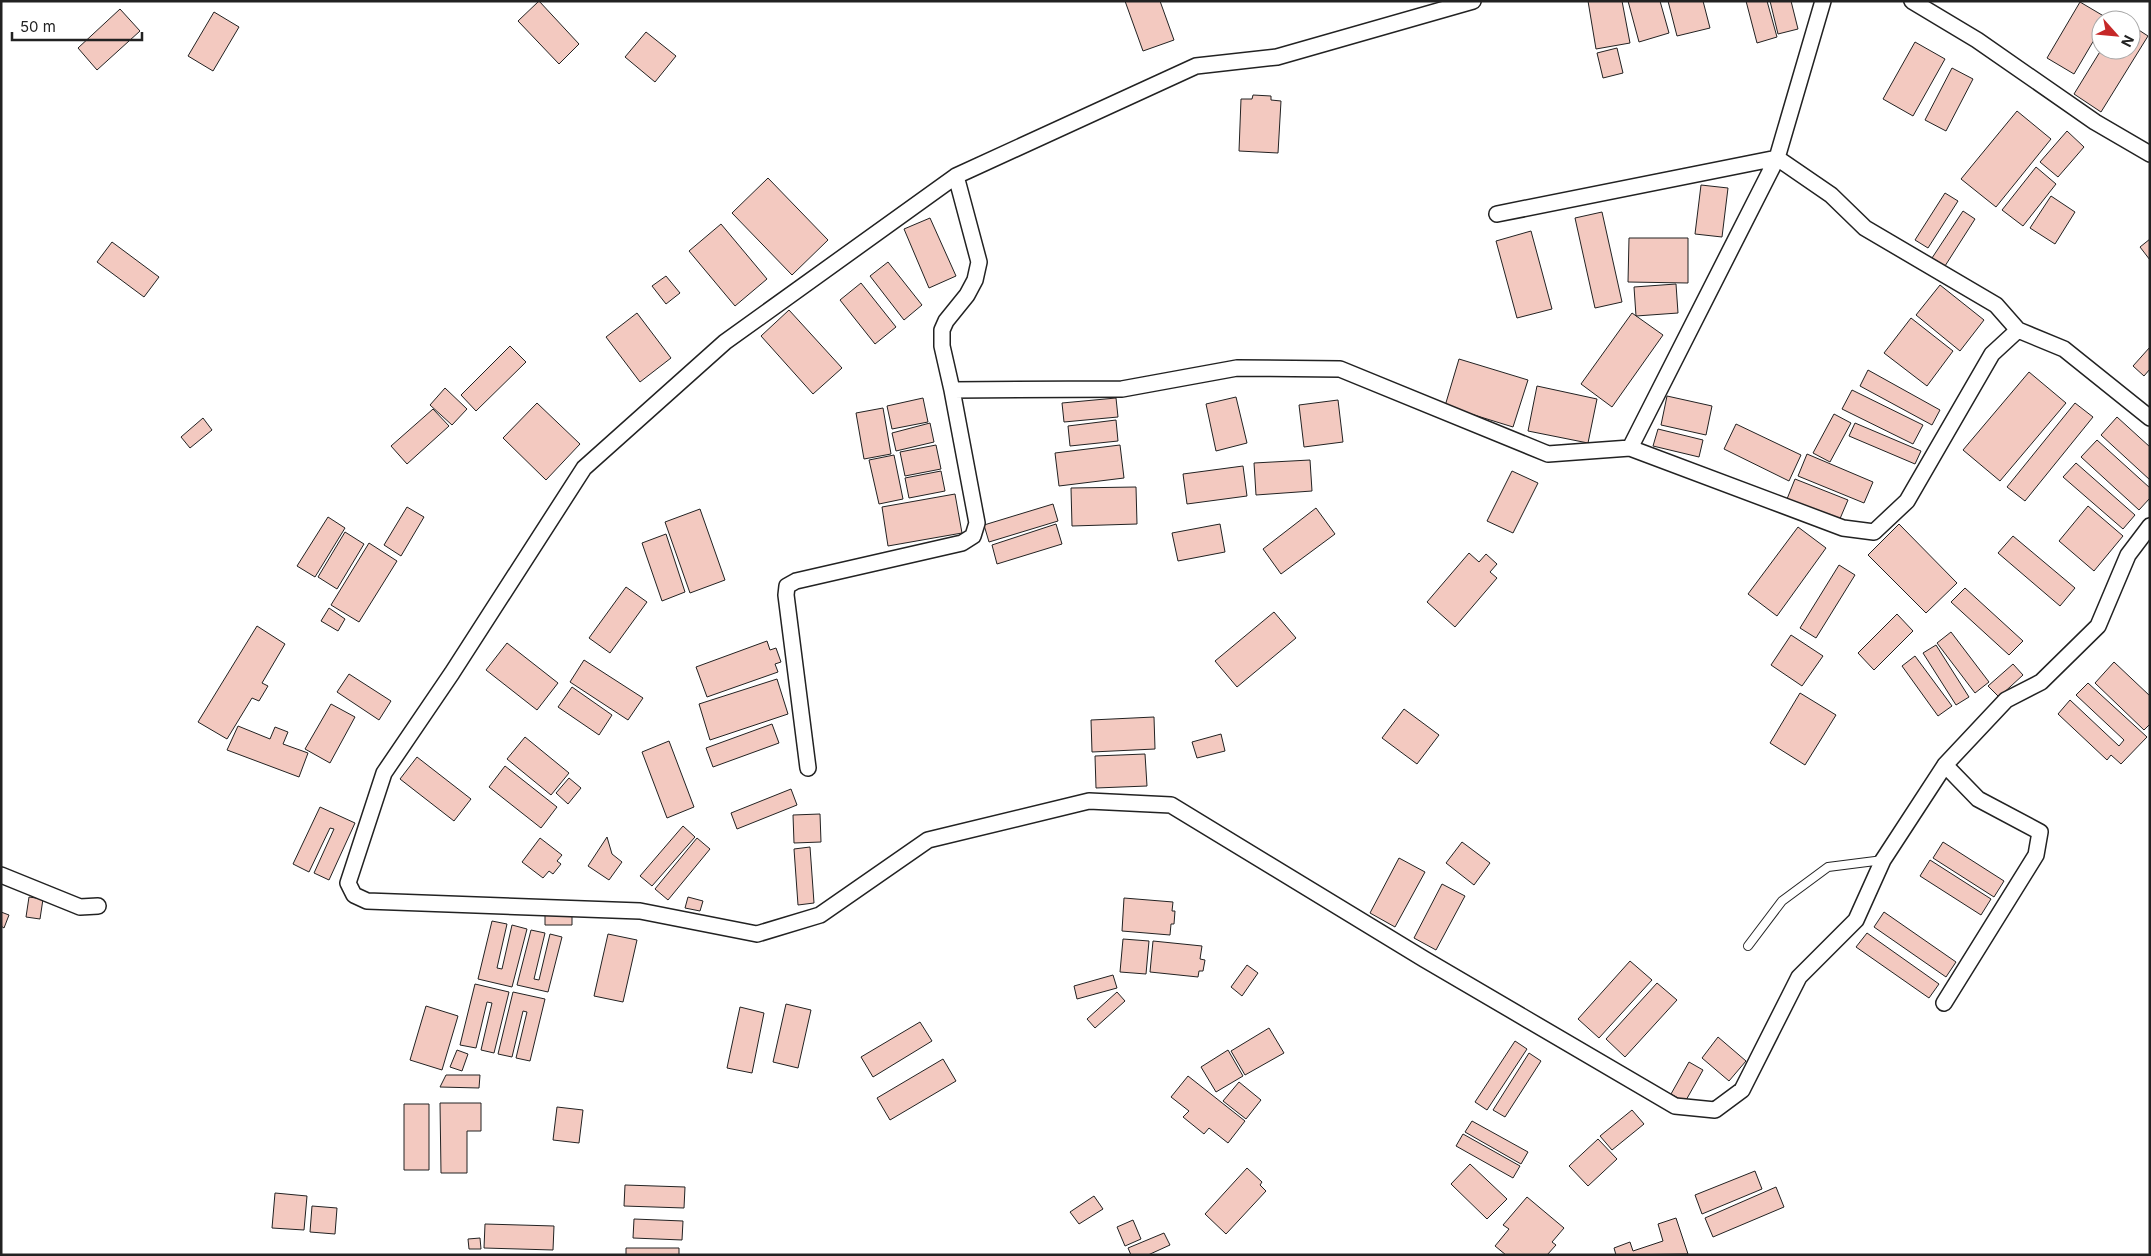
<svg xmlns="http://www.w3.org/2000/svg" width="2151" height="1256" font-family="Inter,sans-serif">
  <rect width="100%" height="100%" fill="#fff"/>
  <path fill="#f3c9c0" stroke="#222" d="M539,1L579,44L559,64L518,21Z
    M1125,1H1160L1174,40L1143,51Z
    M1588,1H1622L1630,43L1596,49Z
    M1628,1H1660L1669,33L1639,42Z
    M1668,1H1703L1710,28L1677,36Z
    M1746,1H1767L1777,37L1757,43Z
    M1770,1H1791L1798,29L1778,34Z
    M2080,2L2107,18L2101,20V28L2074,74L2047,58Z
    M120,9L140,31L97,70L78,48Z
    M214,12L239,27L213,71L188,56Z
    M2131,25L2148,36L2101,112L2074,94L2101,50H2131Z
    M646,32L676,56L655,82L625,57Z
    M1915,42L1945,59L1913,116L1883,99Z
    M1617,48L1623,73L1603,78L1597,53Z
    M1952,68L1973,79L1946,131L1925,120Z
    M1253,95L1271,96V100L1281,101L1278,153L1239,151L1241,99H1252Z
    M2017,111L2051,139L1996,207L1961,179Z
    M2067,131L2084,147L2058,177L2040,162Z
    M2036,167L2056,184L2023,226L2002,210Z
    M768,178L828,240L792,275L732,213Z
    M1701,185L1728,188L1722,237L1695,234Z
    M1945,193L1958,201L1928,248L1915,240Z
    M2051,196L2075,212L2055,244L2030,228Z
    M1963,211L1975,219L1945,266L1932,258Z
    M1602,212L1622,302L1595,308L1575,218Z
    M930,218L956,276L929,288L904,229Z
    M721,224L767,279L735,306L689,251Z
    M1531,231L1552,309L1517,318L1496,241Z
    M1629,238H1688V283L1628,282Z
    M2150,239V260L2140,247Z
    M112,242L159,277L144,297L97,262Z
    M888,262L922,305L904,320L870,276Z
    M666,276L680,293L666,304L652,286Z
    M861,283L896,327L875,344L840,300Z
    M1676,284L1678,313L1636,316L1634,287Z
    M1940,285L1984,320L1960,351L1916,315Z
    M789,310L842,368L813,394L761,336Z
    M637,313L671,358L640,382L606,337Z
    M1632,313L1663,335L1612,407L1581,384Z
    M1911,318L1953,351L1927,386L1884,353Z
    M510,346L526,362L476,411L461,395Z
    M2150,347V369L2144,376L2133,366Z
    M1459,359L1528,380L1513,427L1445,406Z
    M1868,370L1940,410L1932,425L1860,386Z
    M2029,372L2066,403L2000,481L1963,450Z
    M1537,386L1597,399L1588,443L1528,431Z
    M445,388L467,409L452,425L430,405Z
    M1852,390L1923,425L1913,444L1842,409Z
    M1667,396L1712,406L1706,435L1661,425Z
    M1236,397L1247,443L1216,451L1206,404Z
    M923,398L928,422L892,429L887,406Z
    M1116,398L1118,417L1064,422L1062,403Z
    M1338,400L1343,442L1304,447L1299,405Z
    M537,403L580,444L546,480L503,438Z
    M2075,403L2093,417L2025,501L2007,487Z
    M883,408L891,454L864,459L856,413Z
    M433,409L449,426L407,464L391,446Z
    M1834,414L1851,423L1830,462L1813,453Z
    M2117,417L2150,447V480L2101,435Z
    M203,418L212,430L190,448L181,437Z
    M1116,420L1118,441L1070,446L1068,426Z
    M930,423L934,442L896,451L892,433Z
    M1855,423L1921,451L1915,464L1849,436Z
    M1736,424L1801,455L1789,481L1724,449Z
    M1658,429L1703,440L1699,457L1653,446Z
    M2097,440L2150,488V498L2139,510L2081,457Z
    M936,445L941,469L905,476L900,452Z
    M1120,445L1124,478L1059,486L1055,453Z
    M1807,454L1873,482L1864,503L1798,476Z
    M894,455L903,499L879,504L869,460Z
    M1310,460L1312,491L1256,495L1254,463Z
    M2076,463L2135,515L2123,529L2063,477Z
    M1243,466L1247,496L1187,504L1183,474Z
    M941,471L945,491L909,498L905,478Z
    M1512,471L1538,483L1513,533L1487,521Z
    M1795,479L1848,500L1839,521L1787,499Z
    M1136,487L1137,524L1072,526L1071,488Z
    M955,494L962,533L888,546L882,507Z
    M1053,504L1058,521L989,542L984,525Z
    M2088,506L2123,536L2094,571L2059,541Z
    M407,507L424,517L401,556L384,545Z
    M1316,508L1335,534L1281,574L1263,549Z
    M700,509L725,580L690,593L665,522Z
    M328,517L345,528L315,577L297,566Z
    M1056,524L1062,544L997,564L992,545Z
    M1220,524L1225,552L1178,561L1172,533Z
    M1899,524L1957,583L1926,613L1868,555Z
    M1798,527L1826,548L1777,616L1748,594Z
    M345,532L364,544L337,589L318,577Z
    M666,534L685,592L662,601L642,543Z
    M2013,536L2075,588L2060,606L1998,553Z
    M369,543L397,561L359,622L331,605Z
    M1469,553L1479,562L1486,554L1497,564L1490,572L1497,578L1455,627L1427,602Z
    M1839,565L1855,575L1816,638L1800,628Z
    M626,587L647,602L610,653L589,638Z
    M1965,588L2023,641L2009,655L1951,602Z
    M329,608L345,619L338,631L321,621Z
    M1274,612L1296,638L1237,687L1215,661Z
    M1897,614L1913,631L1874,670L1858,653Z
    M257,626L285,644L262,683L268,686L259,701L252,698L227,739L198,722Z
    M1951,632L1989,682L1975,693L1937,643Z
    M1791,635L1823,656L1802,686L1771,665Z
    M767,641L770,650L776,648L781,662L775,664L778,672L707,697L696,667Z
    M507,643L558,683L537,710L486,670Z
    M1936,645L1969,697L1956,705L1923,653Z
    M1915,656L1952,706L1938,716L1902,666Z
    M584,660L643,698L628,720L570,682Z
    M2114,662L2150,696V724L2144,730L2095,683Z
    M2013,664L2023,675L1999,697L1988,686Z
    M349,674L391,701L379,720L337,692Z
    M777,679L788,714L710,740L699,704Z
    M2088,683L2147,737L2121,764L2111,755L2107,760L2058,714L2070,700L2119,746L2124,740L2076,695Z
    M572,687L612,715L599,735L558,707Z
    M1800,693L1836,715L1805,765L1770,743Z
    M331,704L355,717L330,763L305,749Z
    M1404,709L1439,735L1417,764L1382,738Z
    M1154,717L1155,749L1092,752L1091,720Z
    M772,724L779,743L713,767L706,748Z
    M238,726L270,739L275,727L288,732L283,744L308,753L299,777L227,750Z
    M1221,734L1225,751L1197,758L1192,742Z
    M525,737L569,773L551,795L507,759Z
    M669,741L694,807L667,818L642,752Z
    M1145,754L1147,786L1096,788L1095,756Z
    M417,757L471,799L454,821L400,779Z
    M505,766L557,807L541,828L489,787Z
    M569,778L581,788L568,804L556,793Z
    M791,789L797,805L737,829L731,813Z
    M320,807L355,823L329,880L314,873L334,829L330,828L309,872L293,864Z
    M820,814L821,842L794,843L793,815Z
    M683,826L695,837L652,886L640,876Z
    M607,837L612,854L622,862L609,880L588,866Z
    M540,838L562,855L557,861L561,864L553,874L549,871L543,878L522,862Z
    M697,838L710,849L668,900L655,889Z
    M1462,842L1490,863L1474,885L1446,863Z
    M1943,842L2004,881L1994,897L1933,858Z
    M810,847L814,903L798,905L794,849Z
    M1399,858L1425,872L1395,927L1370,913Z
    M1930,860L1991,899L1981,915L1920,876Z
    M1442,884L1465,896L1436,950L1414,938Z
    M29,897L43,899L40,919L26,917Z
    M688,897L703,901L700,911L685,908Z
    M1124,898L1173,902L1172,911H1175L1174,924H1171L1170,935L1122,931Z
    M1,912L9,915L4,928L1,926Z
    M545,912H572V925H545Z
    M1884,912L1956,962L1946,977L1874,927Z
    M492,921L507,924L497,968L502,969L512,925L527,929L512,987L478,979Z
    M531,930L545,933L534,979L539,980L550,934L562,937L548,992L517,985Z
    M1867,933L1939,984L1929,998L1856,947Z
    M608,934L637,940L623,1002L594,996Z
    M1123,939L1149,941L1146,974L1120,972Z
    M1153,941L1202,946L1200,959L1205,960L1203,971H1199L1198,977L1150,972Z
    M1630,961L1652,980L1599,1038L1578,1019Z
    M1247,965L1258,973L1242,996L1231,987Z
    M1113,975L1117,988L1077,999L1074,986Z
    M1657,983L1677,1000L1625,1057L1606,1039Z
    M475,984L509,992L494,1053L481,1050L492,1003L487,1002L476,1048L460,1045Z
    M513,992L545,999L530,1061L516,1058L527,1012L523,1011L512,1057L498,1054Z
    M1117,992L1125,1001L1095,1028L1087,1019Z
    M786,1004L811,1010L798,1068L773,1062Z
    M426,1006L458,1016L442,1070L410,1060Z
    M740,1007L764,1013L752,1073L727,1068Z
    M920,1022L932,1041L873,1077L861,1057Z
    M1269,1028L1284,1053L1245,1075L1231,1051Z
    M1718,1037L1746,1061L1729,1081L1702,1058Z
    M1515,1041L1527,1049L1487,1110L1475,1102Z
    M457,1050L468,1054L462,1071L450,1067Z
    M1228,1050L1243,1076L1216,1092L1201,1067Z
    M1529,1053L1541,1061L1505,1117L1493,1110Z
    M943,1059L956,1081L890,1120L877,1098Z
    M1689,1062L1703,1070L1685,1102L1671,1094Z
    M446,1075H480L479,1088L440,1087Z
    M1188,1076L1245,1121L1228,1143L1209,1128L1204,1134L1183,1117L1189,1111L1171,1097Z
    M1239,1082L1261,1100L1246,1119L1223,1101Z
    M440,1103H481V1131H467V1173H441Z
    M404,1104H429V1170H404Z
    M557,1107L583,1110L579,1143L553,1140Z
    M1632,1110L1644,1124L1612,1150L1600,1136Z
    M1472,1121L1528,1152L1521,1164L1465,1132Z
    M1463,1134L1520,1166L1513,1178L1456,1146Z
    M1598,1139L1617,1159L1588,1186L1569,1166Z
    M1470,1164L1507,1199L1487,1219L1451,1184Z
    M1247,1168L1262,1182L1260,1185L1266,1191L1226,1234L1205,1214Z
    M1755,1171L1762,1189L1702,1214L1695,1195Z
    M625,1185L685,1187L684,1208L624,1206Z
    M1776,1187L1784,1207L1713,1237L1705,1218Z
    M275,1193L307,1196L304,1230L272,1228Z
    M1094,1196L1103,1209L1079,1224L1070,1212Z
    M1527,1197L1564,1228L1552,1242L1556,1245L1547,1255H1506L1495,1246L1509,1229L1503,1225Z
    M312,1206L337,1208L335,1234L310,1232Z
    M1676,1218L1688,1254L1616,1255L1614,1248L1630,1242L1633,1251L1663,1241L1658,1224Z
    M634,1219L683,1221L682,1240L633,1238Z
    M1133,1220L1141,1239L1125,1246L1117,1227Z
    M485,1224L554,1226L553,1250L484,1248Z
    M1164,1233L1170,1245L1148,1255H1131L1128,1248Z
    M480,1238L481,1249H469L468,1239Z
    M626,1248H679V1255H626Z"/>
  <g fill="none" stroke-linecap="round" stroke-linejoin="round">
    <defs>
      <path id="service" d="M1748,946L1782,901L1828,867L1883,860"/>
      <path id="minor" d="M1473,1L1277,57L1196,66L956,176L725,342L584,468L452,673L384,773L348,883L354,895L367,901L640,911L757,934L820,915L928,840L1089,801L1171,805L1424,959L1675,1106L1715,1110L1742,1090L1799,977L1856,920L1883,860L1945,765L2006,700L2041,682L2098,626L2128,555L2150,526
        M1912,1L1977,40L2095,122L2150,154
        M1497,214L1777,158L1831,195L1865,228L1996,305L2018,330
        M952,390L942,346V330L946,321L967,295L975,280L979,262L956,176
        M1630,448L1843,528L1874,532L1907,501L1992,354L2018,330L2064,349L2150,418
        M808,768L786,595L787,586L796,581L962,543L973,536L977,523L952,390L1122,389L1237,368L1340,369L1548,454L1630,448L1777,158L1823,1
        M1,875L80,907L98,906
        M1944,1003L2036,855L2040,832L1978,799L1945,765"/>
    </defs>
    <use href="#service" stroke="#222" stroke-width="10"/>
    <use href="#minor" stroke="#222" stroke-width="18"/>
    <use href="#service" stroke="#fff" stroke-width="8"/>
    <use href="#minor" stroke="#fff" stroke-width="15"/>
  </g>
  <rect width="2151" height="1256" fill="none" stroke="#222222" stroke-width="5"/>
  <g transform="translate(2116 35) rotate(117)"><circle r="24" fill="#ffffff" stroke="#a7a7a7"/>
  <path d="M0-4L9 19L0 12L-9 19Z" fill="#c62828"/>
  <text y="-8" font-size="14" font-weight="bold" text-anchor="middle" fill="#222222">N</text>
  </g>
  <path d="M12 32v8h130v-8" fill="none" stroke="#222222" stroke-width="2.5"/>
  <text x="20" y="32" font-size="15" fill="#222222" stroke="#ffffff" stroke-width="4" paint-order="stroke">50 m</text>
</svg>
